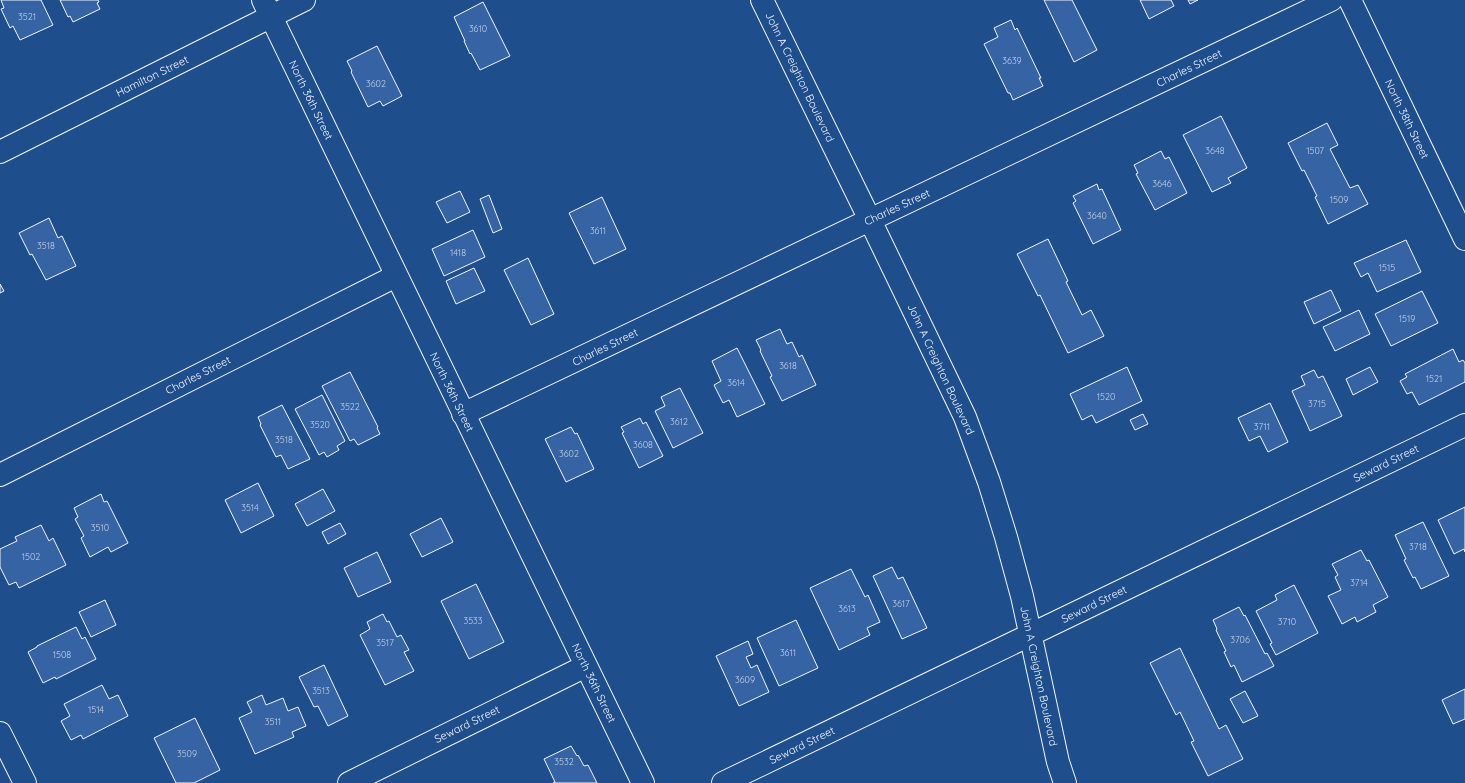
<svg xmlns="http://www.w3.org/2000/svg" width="1465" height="783" font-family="Quicksand,sans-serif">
  <rect width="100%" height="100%" fill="#1f4e8c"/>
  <path fill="#3563a3" stroke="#f2f6ff" d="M1,0H41L53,25L20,40L13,26L10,28L1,9L4,8Z
    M60,0H98L99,2L97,3L100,9L73,22L70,16L68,17Z
    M1044,0H1072L1097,50L1074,62Z
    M1140,0H1171L1174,6L1149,19Z
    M1188,0H1198L1190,4Z
    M483,2L510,56L480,70L471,53L470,54L464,41H465L454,17Z
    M1011,20L1015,30L1017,28L1041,78H1039L1043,86L1013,100L1010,93H1008L984,44L998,37L994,28Z
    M377,46L402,96L383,106L380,101L368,107L351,72L352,71L347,61Z
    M1221,116L1247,168L1228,178L1231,183L1212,192L1183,135Z
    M1327,123L1338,145L1330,149L1350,188L1358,185L1368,204L1328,224L1315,197L1317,196L1304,170L1302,171L1288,143Z
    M1161,151L1165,159L1169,157L1187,193L1155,210L1136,174L1138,173L1134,165Z
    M1097,184L1099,190L1102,189L1121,230L1093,244L1073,203L1076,201L1073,196Z
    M460,191L470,212L447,223L436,202Z
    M489,195L502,229L493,233L480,199Z
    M602,197L626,249L594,264L569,213Z
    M49,218L58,238L62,236L76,266L46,280L32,254L30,255L19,233Z
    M473,230L485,257L444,276L432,249Z
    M1048,239L1068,281L1066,282L1082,315L1091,310L1104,336L1068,353L1040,295L1038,296L1017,254Z
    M1406,240L1421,272L1377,292L1368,273L1361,277L1354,263Z
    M528,258L554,314L531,325L504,270Z
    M474,268L485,291L456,304L446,281Z
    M0,284L4,291L0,293Z
    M1331,290L1341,311L1314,324L1304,302Z
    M1422,291L1438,323L1391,346L1375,314Z
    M1359,310L1370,334L1335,351L1323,327Z
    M780,329L787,344L792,342L799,357L802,355L816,385L782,401L770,377L772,376L760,351L761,350L756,340Z
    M737,348L765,404L737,417L729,400L723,403L714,385L721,381L712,361Z
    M1453,349L1459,362L1463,360L1465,363V382L1419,405L1412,392L1407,394L1400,381L1407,377L1405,374Z
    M1127,367L1142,401L1096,423L1092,415L1082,420L1070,394Z
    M1370,367L1378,382L1353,395L1346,379Z
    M1314,370L1318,378L1323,376L1342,416L1310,431L1292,391L1305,385L1301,376Z
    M350,372L378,427L377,428L380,434L358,445L354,439L350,441L322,386Z
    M680,388L703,433L673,448L655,411L665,406L661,397Z
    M322,395L345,441L337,446L339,450L327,457L324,452L319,455L295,409Z
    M1270,403L1288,442L1268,452L1260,436L1249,441L1238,418Z
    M282,405L310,459L288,469L281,455L276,457L260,425L261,424L258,417Z
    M1143,414L1148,424L1135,430L1130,420Z
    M640,418L643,424L646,422L663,456L639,468L622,433L624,432L621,427Z
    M571,427L575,434L577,433L594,469L566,482L545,439Z
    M258,483L274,516L241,533L225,500Z
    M323,489L335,511L307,526L295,504Z
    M101,494L104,502L107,501L128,543L111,552L108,547L90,557L81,538L84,536L75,519L78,517L74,508Z
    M1465,507V552L1464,549L1454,554L1438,520Z
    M441,518L453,542L422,557L410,534Z
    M1423,522L1449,576L1421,589L1415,577L1413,578L1404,560L1406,559L1395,535Z
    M340,523L346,534L328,544L322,532Z
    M41,525L49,541L53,538L66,565L19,588L16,582L9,585L0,567V549L17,541L15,537Z
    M1361,550L1367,561L1369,560L1388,597L1373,605L1376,612L1357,622L1355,617L1342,624L1328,596L1341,590L1335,577L1338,575L1332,564Z
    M377,552L391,582L358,597L344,568Z
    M892,567L898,579L903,577L927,628L902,639L873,576Z
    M851,569L865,597L868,595L880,622L867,628L870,635L839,650L810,588Z
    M476,584L504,642L469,659L441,601Z
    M1294,585L1318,633L1276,655L1270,644L1272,643L1256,611L1277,600L1275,595Z
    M105,600L116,625L91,637L79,612Z
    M1239,607L1244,616L1245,615L1265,654L1267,653L1274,666L1242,682L1234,665L1231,667L1224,652L1226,651L1216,630L1217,629L1213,620Z
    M383,614L387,622L389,621L397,637L401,635L409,650L404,652L414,671L385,685L360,635L370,629L367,622Z
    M796,620L818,668L779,686L757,638Z
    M76,627L82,639L85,637L96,659L56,679L55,677L43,683L28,652L37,647V646Z
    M748,641L753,654L746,657L751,668L757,665L769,692L739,706L716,656Z
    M1180,648L1219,729L1226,725L1243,759L1208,776L1191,742L1194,741L1180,712L1176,715L1150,663Z
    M324,665L348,716L328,726L318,706L314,707L299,677Z
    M102,685L109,699L118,695L128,716L83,739L81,735L71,740L61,721L70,716L64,704Z
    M1465,689V719L1453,724L1442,700Z
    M1245,691L1258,716L1243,723L1230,699Z
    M262,695L266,705L283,698L288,711L298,707L306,726L292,732L294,737L255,754L239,718L252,712L247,702Z
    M195,718L220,770L194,783H176L154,738Z
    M571,746L577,756L578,755L584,766L588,765L597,783H553L555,782L544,759Z"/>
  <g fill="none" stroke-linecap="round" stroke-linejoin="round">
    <defs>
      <path id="minor" d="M263,0L643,783
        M762,0L870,220L965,417L989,482L1006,537L1022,596L1058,762L1065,783
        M1350,0L1465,239
        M463,414L1331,0
        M0,475L396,276
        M0,733L25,783
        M349,783L586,666
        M723,783L1465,425"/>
      <path id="secondary" d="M0,152L304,0"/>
    </defs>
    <use href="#minor" stroke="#f2f6ff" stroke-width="24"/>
    <use href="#secondary" stroke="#f2f6ff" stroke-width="24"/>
    <use href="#minor" stroke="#1f4e8c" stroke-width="22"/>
    <use href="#secondary" stroke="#1f4e8c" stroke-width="22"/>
  </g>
  <g text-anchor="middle" stroke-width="3" stroke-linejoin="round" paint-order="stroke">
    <g font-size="9" fill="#c3d1e8">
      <text x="27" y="20">3521</text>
      <text x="478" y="32">3610</text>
      <text x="1012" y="64">3639</text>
      <text x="376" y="87">3602</text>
      <text x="1215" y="154">3648</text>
      <text x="1315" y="154">1507</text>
      <text x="1162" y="187">3646</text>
      <text x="1339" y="203">1509</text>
      <text x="1097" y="219">3640</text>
      <text x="598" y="234">3611</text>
      <text x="46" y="249">3518</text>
      <text x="458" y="256">1418</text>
      <text x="1387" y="271">1515</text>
      <text x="1407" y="322">1519</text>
      <text x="788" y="369">3618</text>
      <text x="1434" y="382">1521</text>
      <text x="736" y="386">3614</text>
      <text x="1106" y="400">1520</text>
      <text x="1317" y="407">3715</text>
      <text x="350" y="410">3522</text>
      <text x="679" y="425">3612</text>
      <text x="320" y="428">3520</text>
      <text x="1262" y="430">3711</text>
      <text x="284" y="443">3518</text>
      <text x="643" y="448">3608</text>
      <text x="569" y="457">3602</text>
      <text x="250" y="511">3514</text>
      <text x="100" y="531">3510</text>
      <text x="1418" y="550">3718</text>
      <text x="31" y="560">1502</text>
      <text x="1359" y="586">3714</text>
      <text x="901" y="607">3617</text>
      <text x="847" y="612">3613</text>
      <text x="473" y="624">3533</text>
      <text x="1287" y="625">3710</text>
      <text x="1240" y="643">3706</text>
      <text x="385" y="646">3517</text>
      <text x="788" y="656">3611</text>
      <text x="62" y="658">1508</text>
      <text x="745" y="683">3609</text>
      <text x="321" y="694">3513</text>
      <text x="96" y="713">1514</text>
      <text x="273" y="725">3511</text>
      <text x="187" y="757">3509</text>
      <text x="564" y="765">3532</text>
    </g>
    <g font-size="11" fill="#f2f6ff" stroke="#1f4e8c">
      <text transform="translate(1189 68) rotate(-26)" y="4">Charles Street</text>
      <text transform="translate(152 76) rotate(-26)" y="4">Hamilton Street</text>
      <text transform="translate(800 77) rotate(64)" y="4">John A Creighton Boulevard</text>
      <text transform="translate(311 100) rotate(64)" y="4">North 36th Street</text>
      <text transform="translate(1407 119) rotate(64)" y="4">North 38th Street</text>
      <text transform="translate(897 207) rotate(-25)" y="4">Charles Street</text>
      <text transform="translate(605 347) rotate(-26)" y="4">Charles Street</text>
      <text transform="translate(941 369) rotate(65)" y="4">John A Creighton Boulevard</text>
      <text transform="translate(198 375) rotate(-27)" y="4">Charles Street</text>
      <text transform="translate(452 392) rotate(64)" y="4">North 36th Street</text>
      <text transform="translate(1386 463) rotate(-26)" y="4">Seward Street</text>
      <text transform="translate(1094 604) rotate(-26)" y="4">Seward Street</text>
      <text transform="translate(1039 676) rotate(78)" y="4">John A Creighton Boulevard</text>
      <text transform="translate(594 683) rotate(64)" y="4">North 36th Street</text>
      <text transform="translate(467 724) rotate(-26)" y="4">Seward Street</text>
      <text transform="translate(802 745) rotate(-26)" y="4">Seward Street</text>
    </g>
  </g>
</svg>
